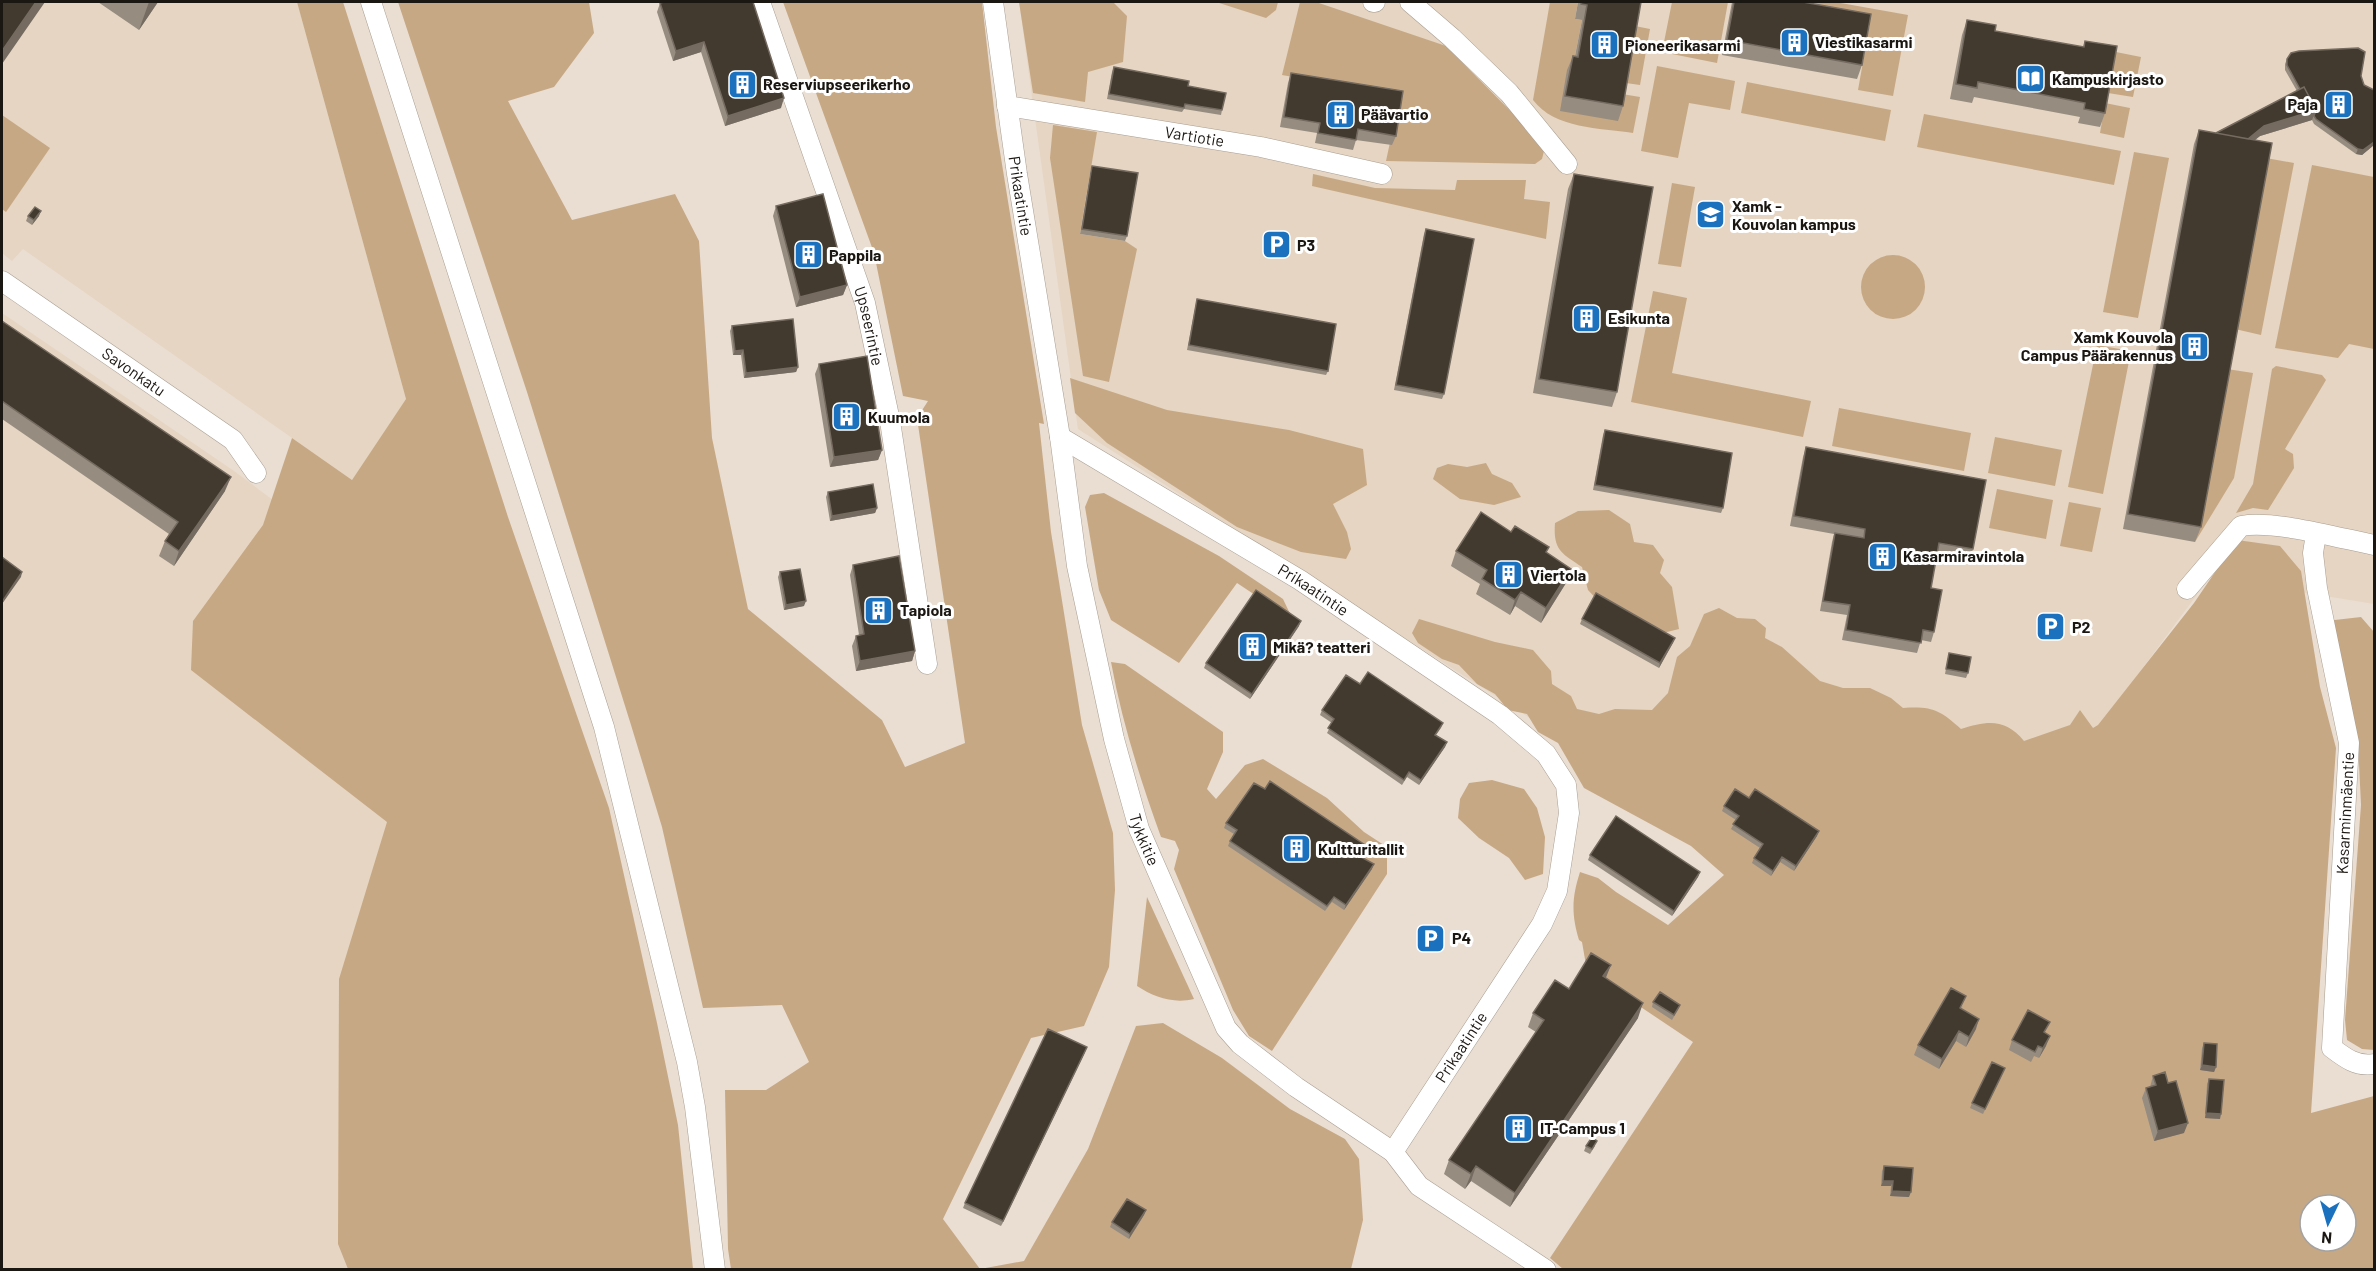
<svg xmlns="http://www.w3.org/2000/svg" width="2376" height="1271" font-family="Barlow,sans-serif">
  <rect width="100%" height="100%" fill="#eaded2"/>
  <path fill="#e5d5c2" d="M2,2H297L406,399L352,480L23,249L12,261L2,253Z
    M1019,2H2374V604L2210,577L2039,808L1586,754L1078,429Z
    M2,313L234,471L359,564L397,831L391,1269H2Z"/>
  <path fill="#c7a884" fill-rule="evenodd" d="M297,2H343L508,517L609,808L657,1023L678,1125L693,1269H348L338,1244L339,979L387,822L191,670L193,621L263,525L292,438L352,480L406,399Z
    M398,2H589L594,33L554,87L508,101L572,220L675,194L699,241L712,438L748,609L882,720L905,767L965,743L917,418L928,401L903,396L874,253L783,2H982L996,127L1044,424L1039,423L1051,532L1082,725L1113,833L1115,890L1109,967L1084,1026L1031,1038L943,1219L980,1269L1024,1261L1088,1149L1136,1026L1163,1023L1222,1058L1290,1109L1345,1139L1359,1159L1363,1220L1351,1269H731L728,1249L725,1090H766L809,1062L782,1005L703,1008L662,827L631,725L527,392Z
    M1019,2H1113L1127,16L1123,62L1088,72L1085,102L1033,93Z
    M1216,2H1278L1276,10L1266,18Z
    M1300,2H1316L1446,46L1542,143L1544,151L1542,159L1535,164L1386,161L1400,96L1282,75Z
    M1550,2H1578L1575,19L1582,20L1572,71L1622,94L1640,97L1633,133C1600,128 1555,129 1533,100Z
    M1672,2H1728L1717,63L1662,52Z
    M1753,2H1835L1908,15L1893,96L1858,90L1870,23Z
    M1635,26L1650,29L1640,85L1626,83Z
    M2116,52L2141,57L2133,97L2108,93Z
    M1657,66L1735,81L1730,110L1689,103L1678,158L1641,151Z
    M1747,82L1891,110L1885,141L1741,113Z
    M2105,103L2130,108L2124,138L2100,133Z
    M1924,114L2121,151L2114,185L1917,147Z
    M2,115L50,148L6,212L2,209Z
    M1053,125L1097,132L1080,234L1125,241L1137,249L1109,382L1083,376L1050,158Z
    M2134,152L2169,158L2138,318L2103,312Z
    M2266,158L2294,163L2261,335L2235,329Z
    M2312,165L2374,177V349L2349,344L2338,358L2275,348Z
    M1313,174L1375,188L1455,190L1457,180H1526L1524,199L1550,202L1546,239L1312,186Z
    M1672,183L1695,187L1681,267L1658,264Z
    M1861 287a32 32 0 1 1 64 0a32 32 0 1 1-64 0Z
    M1653,291L1687,298L1672,373L1811,401L1803,437L1631,402Z
    M2097,345L2131,351L2103,494L2068,487Z
    M2276,366L2322,375L2326,380L2285,449L2293,454L2294,468L2268,510L2253,508L2236,513L2253,484L2272,369Z
    M2227,369L2253,373L2234,478L2195,542Z
    M1070,378L1167,410L1289,430L1363,449L1367,485L1333,504L1347,532L1351,549L1346,559L1301,552L1237,527L1107,443L1075,413Z
    M1839,408L1971,433L1964,471L1832,446Z
    M1995,437L2062,450L2055,486L1988,473Z
    M1486,463L1492,474L1512,483L1521,497L1494,505L1460,499L1433,479L1437,468L1448,464L1467,467Z
    M1997,489L2053,500L2046,539L1989,528Z
    M1104,493L1219,556L1283,599L1293,620L1237,583L1179,663L1111,620L1099,590L1085,507L1090,495Z
    M2069,502L2101,508L2092,552L2060,546Z
    M1609,510L1630,524L1634,542L1653,545L1664,560L1660,573L1672,587L1679,629L1659,634L1602,605L1588,590L1582,567C1561,553 1553,550 1555,523L1578,511Z
    M2237,540L2280,546L2301,571L2320,687L2336,748L2311,1113L2374,1096V1269H1563L1550,1258L1693,1042L1587,971L1582,942L1579,940C1571,914 1572,897 1580,872L1598,878L1616,892L1668,925L1724,875L1691,846L1584,788L1558,743L1538,732L1527,714L1508,710L1495,694L1477,684L1459,665L1442,659L1418,643L1412,633L1419,619L1495,642L1533,650L1551,671L1552,684L1571,696L1577,709L1599,714L1615,709L1652,710L1668,693L1677,657L1690,646L1704,614L1719,608L1737,618L1755,619L1766,628L1765,638L1782,647L1820,681L1843,688H1870L1891,698L1903,708C1932,706 1940,710 1961,729C1987,721 2005,718 2024,741L2070,725L2080,710L2093,728L2098,725L2194,603ZM2310,1205H2346V1241H2310Z
    M2361,617L2374,632V1050L2362,1049L2347,1040L2345,1020L2361,805L2358,743L2326,621Z
    M1111,662L1125,664L1223,732V752L1207,789L1216,799L1245,765L1263,759L1327,798L1364,832L1387,847V874L1272,1051L1249,1036L1233,1010L1174,869L1179,850L1175,841L1161,837C1140,779 1122,722 1111,662Z
    M1492,780L1524,789L1537,808L1545,837L1543,874L1525,880L1509,858L1479,838L1458,818L1460,799L1469,783Z
    M1147,897L1194,999C1173,1004 1154,997 1137,986Z"/>
  <g fill="none" stroke-linecap="round" stroke-linejoin="round">
    <defs>
      <g id="street">
        <path d="M371,2L604,727L687,1062L695,1107L715,1270"/>
        <path id="s1" d="M760,2L865,303L890,421L927,664"/>
        <path id="s2" d="M993,2L1017,174L1060,437L1300,580L1500,715L1546,754L1566,785L1569,813L1557,891L1542,924L1393,1152"/>
        <path d="M1373,2H1375"/>
        <path d="M1410,2L1452,38L1509,93L1567,164"/>
        <path id="s3" d="M1007,106L1261,147L1382,174"/>
        <path id="s4" d="M2,281L233,440L256,473"/>
        <path id="s5" d="M1060,437L1077,566L1114,739L1139,829L1226,1028L1240,1044L1296,1087L1393,1152L1419,1186L1546,1270"/>
        <path d="M2316,534L2313,553L2317,588L2349,743L2332,1048C2345,1058 2357,1067 2374,1064"/>
        <path d="M2187,589L2241,526C2275,520 2339,538 2374,545"/>
      </g>
    </defs>
    <use href="#street" stroke="#a99e92" stroke-width="21"/>
    <use href="#street" stroke="#fff" stroke-width="20"/>
  </g>
  <path fill="#968c80" d="M98,2H158L139,30Z
    M1578,2H1641L1623,106L1618,121L1560,111L1567,70L1573,56H1575L1582,20L1575,19Z
    M1732,2H1803L1862,65L1857,79L1722,55Z
    M660,3L781,108L725,126L701,52L673,61L657,12Z
    M1967,20L1995,31L2083,47L2085,41L2105,113L2100,127L2078,123L2080,117L1974,97L1972,103L1950,99L1962,35Z
    M2287,59L2361,76L2364,85L2374,90V145L2362,155L2356,154L2314,124L2312,120L2260,136L2255,140L2201,527L2195,542L2123,529L2194,144L2199,130L2215,133L2297,91L2285,70V64Z
    M1114,67L1188,86L1222,110L1221,115L1184,109L1182,112L1107,99L1112,72Z
    M1291,73L1396,136L1392,145L1356,140L1353,150L1315,143L1317,133L1280,127L1288,83Z
    M1092,166L1127,236L1125,241L1080,234L1091,171Z
    M1574,174L1617,392L1612,407L1533,393L1568,189Z
    M776,206L847,285L843,295L796,307L773,216Z
    M28,216H39L32,225L26,221Z
    M1426,229L1444,394L1442,399L1394,390L1424,234Z
    M1197,299L1328,371L1326,375L1187,350L1196,303Z
    M2,321L225,491L174,566L159,556L165,541L169,534L2,419Z
    M732,326L798,367L796,372L744,378L741,355H733L730,331Z
    M819,364L882,450L878,460L830,467L815,374Z
    M1605,430L1723,508L1721,513L1593,490L1603,435Z
    M1806,447L1973,549L1970,559L1937,553L1931,588L1934,632L1931,642L1921,640L1917,653L1842,640L1847,615L1820,611L1832,542L1834,534L1790,526L1803,457Z
    M828,492L877,508L875,513L830,521L826,497Z
    M1511,532L1547,553L1566,583L1541,623L1515,606L1510,615L1476,594L1480,584L1451,566L1456,551Z
    M853,565L915,651L912,661L856,671L852,646L856,636L859,635L850,575Z
    M780,572L804,606L784,610L778,577Z
    M1582,619L1675,638L1659,668L1580,624Z
    M1299,626L1250,699L1204,668L1206,663Z
    M1949,653L1968,673L1966,678L1945,674Z
    M1360,684L1443,723L1441,728L1436,735L1447,742L1445,747L1419,785L1407,777L1402,785L1327,733L1332,723L1320,715L1322,710Z
    M1749,798L1817,836L1794,871L1780,862L1771,876L1752,863L1754,858L1760,848L1731,829L1736,820L1722,811L1724,806Z
    M1226,823L1366,852L1362,857L1372,869L1344,910L1332,902L1325,911L1228,846L1230,841L1234,834L1224,828Z
    M1590,855L1700,872L1698,877L1672,916L1588,860Z
    M1606,978L1638,1018L1510,1207L1471,1181L1465,1189L1444,1174L1449,1160L1536,1032L1528,1027L1533,1013L1569,989Z
    M1653,1002L1680,1005L1678,1010L1672,1020L1652,1007Z
    M1963,1006L1961,1009L1976,1029L1966,1047L1956,1041L1939,1069L1914,1055L1918,1045Z
    M2045,1033L2046,1046L2039,1058L2034,1056L2031,1062L2009,1050L2012,1040Z
    M2204,1043L2216,1067L2214,1072L2200,1070L2202,1048Z
    M1085,1052L1001,1226L963,1208L965,1203Z
    M2003,1073L1983,1114L1970,1108L1972,1103Z
    M2153,1076L2168,1083L2184,1133L2154,1141L2142,1098L2146,1088L2150,1087Z
    M2209,1079L2220,1119L2205,1118L2207,1084Z
    M1586,1146H1595L1590,1154L1584,1151Z
    M1884,1166L1909,1197L1890,1196L1891,1186H1881L1882,1171Z
    M1146,1210L1144,1215L1129,1239L1110,1227L1112,1222Z"/>
  <path fill="#756b60" d="M36,2H45L2,64V51Z
    M149,2H158L139,30Z
    M704,42L701,52L673,61L676,51Z
    M784,98L781,108L725,126L728,116Z
    M2316,110L2312,120L2260,136L2238,153L2242,143L2264,126Z
    M2374,142V145L2362,155L2356,154L2358,149Z
    M41,211L39,216L32,225L34,220Z
    M847,285L843,295L796,307L800,297Z
    M743,350L741,355H733L735,351Z
    M798,367L796,372L744,378L746,373Z
    M882,450L878,460L830,467L834,457Z
    M231,477L225,491L174,566L179,551Z
    M877,508L875,513L830,521L832,516Z
    M1571,569L1566,583L1541,623L1546,608Z
    M22,572L21,577L2,604V602Z
    M1521,592L1515,606L1510,615L1515,600Z
    M806,601L804,606L784,610L786,605Z
    M1301,621L1299,626L1250,699L1252,694Z
    M1675,638L1673,643L1659,668L1660,663Z
    M915,651L912,661L856,671L860,661Z
    M1447,742L1445,747L1419,785L1421,780Z
    M1819,831L1817,836L1794,871L1796,866Z
    M1782,857L1780,862L1771,876L1773,871Z
    M1374,864L1372,869L1344,910L1346,905Z
    M1700,872L1698,877L1672,916L1674,911Z
    M1611,965L1605,980L1603,976Z
    M1643,1003L1638,1018L1510,1207L1515,1193Z
    M1979,1019L1976,1029L1966,1047L1969,1037Z
    M1959,1031L1956,1041L1939,1069L1942,1059Z
    M2050,1036L2046,1046L2039,1058L2043,1048Z
    M1087,1047L1085,1052L1001,1226L1003,1221Z
    M2202,1065L2216,1067L2214,1072L2200,1070Z
    M2206,1113L2221,1114L2220,1119L2205,1118Z
    M2188,1123L2184,1133L2154,1141L2158,1131Z
    M1476,1166L1471,1181L1465,1189L1471,1174Z
    M1883,1181H1893L1891,1186H1881Z
    M1892,1191L1911,1192L1909,1197L1890,1196Z
    M1146,1210L1144,1215L1129,1239L1130,1234Z"/>
  <path fill="#433a2f" stroke="#756b60" stroke-width="1.5" d="M2,2H36L2,51Z
    M664,2H753L784,98L728,116L704,42L676,51L660,3Z
    M1581,2H1641L1623,106L1565,96L1573,56L1578,57L1587,5L1581,4Z
    M1734,2H1803L1871,14L1862,65L1727,40Z
    M1967,20L1996,25L1995,31L2084,47L2085,41L2117,46L2105,113L2084,109L2085,103L1978,82L1977,88L1956,84Z
    M2358,48L2365,52L2361,76L2364,85L2374,90V142L2363,150L2358,149L2316,119L2314,116L2316,110L2304,87L2300,89L2287,65V59L2291,53L2299,51Z
    M1114,67L1189,81L1188,86L1226,93L1222,110L1185,104L1184,108L1109,94Z
    M1291,73L1403,91L1396,136L1358,129L1356,140L1318,133L1320,123L1284,117Z
    M2304,87L2316,110L2264,126L2248,139L2216,133Z
    M2199,130L2272,143L2201,527L2128,514Z
    M1092,166L1138,173L1127,236L1082,229Z
    M1574,174L1653,187L1617,392L1539,379Z
    M823,194L847,285L800,297L776,206Z
    M35,207L41,211L34,220L28,216Z
    M1426,229L1474,239L1444,394L1396,385Z
    M1197,299L1336,324L1328,371L1189,345Z
    M793,319L798,367L746,373L743,350L735,351L732,326Z
    M2,321L231,477L179,551L165,541L178,522L2,401Z
    M867,356L882,450L834,457L819,364Z
    M1605,430L1732,453L1723,508L1595,485Z
    M1806,447L1986,480L1973,549L1939,543L1931,588L1942,590L1934,632L1923,630L1921,643L1846,630L1850,605L1823,601L1835,533L1864,538L1865,529L1794,516Z
    M873,484L877,508L832,516L828,492Z
    M1481,512L1511,532L1515,526L1549,547L1546,552L1571,569L1546,608L1521,592L1515,600L1482,579L1487,570L1456,551Z
    M899,556L915,651L860,661L856,636L864,634L853,565Z
    M2,557L22,572L2,602Z
    M800,569L806,601L786,605L780,572Z
    M1256,590L1301,621L1252,694L1206,663Z
    M1596,593L1675,638L1660,663L1582,619Z
    M1949,653L1971,657L1968,673L1946,669Z
    M1368,672L1443,723L1435,735L1447,742L1421,780L1409,772L1404,780L1328,728L1334,719L1322,710L1346,675L1360,684Z
    M1270,781L1368,847L1361,857L1374,864L1346,905L1334,897L1327,906L1230,841L1237,830L1226,823L1254,783L1265,789Z
    M1735,789L1749,798L1755,789L1819,831L1796,866L1782,857L1773,871L1754,858L1763,844L1733,824L1739,816L1724,806Z
    M1616,816L1700,872L1674,911L1590,855Z
    M1591,953L1611,965L1603,976L1643,1003L1515,1193L1476,1166L1471,1174L1449,1160L1544,1020L1533,1013L1555,980L1569,989Z
    M1951,988L1966,996L1960,1008L1979,1019L1969,1037L1959,1031L1942,1059L1918,1045Z
    M1660,992L1680,1005L1674,1015L1653,1002Z
    M2028,1010L2050,1022L2044,1032L2050,1036L2043,1048L2038,1046L2035,1052L2012,1040Z
    M1048,1029L1087,1047L1003,1221L965,1203Z
    M2204,1043L2217,1044L2216,1067L2202,1065Z
    M1992,1062L2005,1068L1985,1109L1972,1103Z
    M2165,1072L2168,1083L2176,1081L2188,1123L2158,1131L2146,1088L2156,1085L2153,1076Z
    M2209,1079L2224,1080L2221,1114L2206,1113Z
    M1592,1137L1597,1141L1592,1149L1586,1146Z
    M1884,1166L1913,1168L1911,1192L1892,1191L1893,1181H1883Z
    M1127,1199L1146,1210L1130,1234L1112,1222Z"/>
  <defs>
    <symbol id="building-square" viewBox="-11 -11 22 22"><rect x="-9" y="-9" width="18" height="18" rx="4" fill="#1c71bf" stroke="#fff"/><path d="M-4-6H4V6H1V3H-1V6H-4ZM-2.5-4.3h1.7v1.8h-1.7ZM.8-4.3h1.7v1.8H.8ZM-2.5-1h1.7V.8h-1.7ZM.8-1h1.7V.8H.8Z" fill="#fff"/></symbol>
    <symbol id="library-square" viewBox="-11 -11 22 22"><rect x="-9" y="-9" width="18" height="18" rx="4" fill="#1c71bf" stroke="#fff"/><path d="M-6-4Q-3-5.5-.7-3.5V5Q-3 3-6 4ZM6-4Q3-5.5 .7-3.5V5Q3 3 6 4Z" fill="#fff"/></symbol>
    <symbol id="university-square" viewBox="-11 -11 22 22"><rect x="-9" y="-9" width="18" height="18" rx="4" fill="#1c71bf" stroke="#fff"/><path d="M0-5L7-2L0 1L-7-2ZM-4 1L0 2.5L4 1V4Q0 6-4 4Z" fill="#fff"/></symbol>
    <symbol id="parking-square" viewBox="-11 -11 22 22"><rect x="-9" y="-9" width="18" height="18" rx="4" fill="#1c71bf" stroke="#fff"/><path d="M-3.5-5.5H1a3.5 3.5 0 0 1 0 7H-1V5.5H-3.5ZM-1-3.4V-.6H.8a1.4 1.4 0 0 0 0-2.8Z" fill="#fff"/></symbol>
  </defs>
  <g fill-rule="evenodd">
    <use href="#building-square" x="1778" y="26" width="33" height="33"/>
    <use href="#building-square" x="1588" y="28" width="33" height="33"/>
    <use href="#library-square" x="2014" y="62" width="33" height="33"/>
    <use href="#building-square" x="726" y="68" width="33" height="33"/>
    <use href="#building-square" x="2322" y="88" width="33" height="33"/>
    <use href="#building-square" x="1324" y="98" width="33" height="33"/>
    <use href="#university-square" x="1694" y="198" width="33" height="33"/>
    <use href="#parking-square" x="1260" y="228" width="33" height="33"/>
    <use href="#building-square" x="792" y="238" width="33" height="33"/>
    <use href="#building-square" x="1570" y="302" width="33" height="33"/>
    <use href="#building-square" x="2178" y="330" width="33" height="33"/>
    <use href="#building-square" x="830" y="400" width="33" height="33"/>
    <use href="#building-square" x="1866" y="540" width="33" height="33"/>
    <use href="#building-square" x="1492" y="558" width="33" height="33"/>
    <use href="#building-square" x="862" y="594" width="33" height="33"/>
    <use href="#parking-square" x="2034" y="610" width="33" height="33"/>
    <use href="#building-square" x="1236" y="630" width="33" height="33"/>
    <use href="#building-square" x="1280" y="832" width="33" height="33"/>
    <use href="#parking-square" x="1414" y="922" width="33" height="33"/>
    <use href="#building-square" x="1502" y="1112" width="33" height="33"/>
  </g>
  <g text-anchor="middle" stroke-width="6" stroke-linejoin="round" paint-order="stroke">
    <g font-size="16" font-weight="bold" fill="#1a1611" stroke="#fff" text-anchor="start">
      <text x="1815" y="48">Viestikasarmi</text>
      <text x="1625" y="51">Pioneerikasarmi</text>
      <text x="2052" y="85">Kampuskirjasto</text>
      <text x="763" y="90">Reserviupseerikerho</text>
      <text x="2318" y="110" text-anchor="end">Paja</text>
      <text x="1361" y="120">Päävartio</text>
      <text x="1732" y="212">Xamk -<tspan x="1732" dy="18">Kouvolan kampus</tspan></text>
      <text x="1297" y="251">P3</text>
      <text x="829" y="261">Pappila</text>
      <text x="1608" y="324">Esikunta</text>
      <text x="2173" y="343" text-anchor="end">Xamk Kouvola<tspan x="2173" dy="18">Campus Päärakennus</tspan></text>
      <text x="868" y="423">Kuumola</text>
      <text x="1903" y="562">Kasarmiravintola</text>
      <text x="1530" y="581">Viertola</text>
      <text x="900" y="616">Tapiola</text>
      <text x="2072" y="633">P2</text>
      <text x="1273" y="653">Mikä? teatteri</text>
      <text x="1318" y="855">Kultturitallit</text>
      <text x="1452" y="944">P4</text>
      <text x="1540" y="1134">IT-Campus 1</text>
    </g>
    <g font-size="16" fill="#1a1611" stroke="#fff">
      <text dy="6" stroke="none"><textPath href="#s3" startOffset="190">Vartiotie</textPath></text>
      <text dy="6" stroke="none"><textPath href="#s2" startOffset="196">Prikaatintie</textPath></text>
      <text dy="6" stroke="none"><textPath href="#s1" startOffset="342">Upseerintie</textPath></text>
      <text dy="6" stroke="none"><textPath href="#s4" startOffset="160">Savonkatu</textPath></text>
      <text dy="6" stroke="none"><textPath href="#s2" startOffset="736">Prikaatintie</textPath></text>
      <text transform="translate(2345 813) rotate(-87)" y="6">Kasarminmäentie</text>
      <text dy="6" stroke="none"><textPath href="#s5" startOffset="412">Tykkitie</textPath></text>
      <text transform="translate(1461 1047) rotate(-57)" y="6">Prikaatintie</text>
    </g>
  </g>
  <rect width="2376" height="1271" fill="none" stroke="#1a1611" stroke-width="6"/>
  <g transform="translate(2328 1223) rotate(185)"><circle r="28" fill="#ffffff" stroke="#a3a2a0" stroke-width="1.5"/>
  <path d="M0-4.5L10 22L0 15L-10 22Z" fill="#1c71bf"/>
  <text y="-9" font-size="16" font-weight="bold" text-anchor="middle" fill="#1a1611">N</text>
  </g>
</svg>
